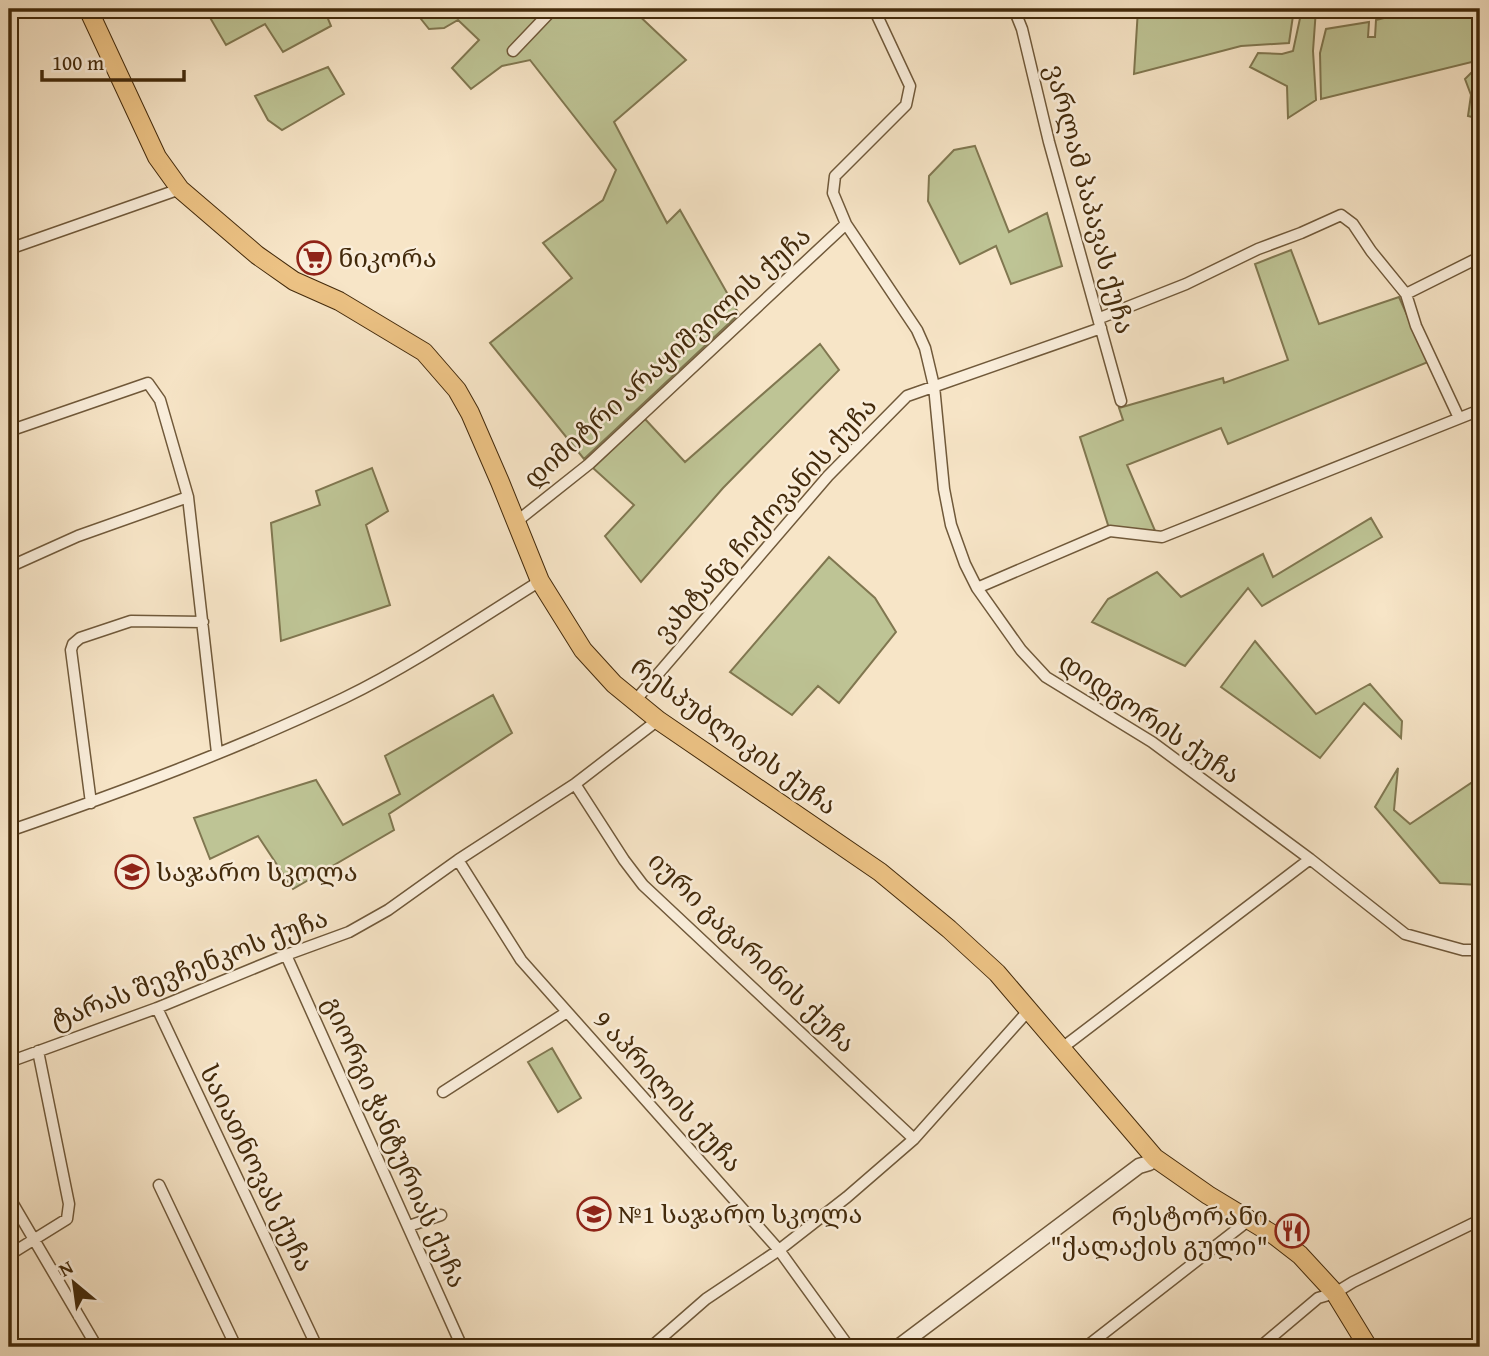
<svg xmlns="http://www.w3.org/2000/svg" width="1489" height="1356" font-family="'Gentium Book Plus','Noto Serif Georgian',serif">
  <rect width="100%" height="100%" fill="#f7e5c7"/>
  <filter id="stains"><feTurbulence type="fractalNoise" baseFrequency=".00286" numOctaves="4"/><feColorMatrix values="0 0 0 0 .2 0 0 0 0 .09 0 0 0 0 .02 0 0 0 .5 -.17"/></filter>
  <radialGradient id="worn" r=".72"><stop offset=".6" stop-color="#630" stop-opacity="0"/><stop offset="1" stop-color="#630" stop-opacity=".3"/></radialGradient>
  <path fill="#bec495" stroke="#807750" stroke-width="2" d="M205,9H324L331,26L283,52L265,24L226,45Z
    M413,9H632L686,60L614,122L667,223L680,210L739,314L584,459L490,343L572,278L543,243L603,200L616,170L530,60L502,66L471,89L452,68L479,40L458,20L444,28L429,29Z
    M1138,9H1294L1289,43L1241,46L1134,74Z
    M1302,9H1316L1313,51L1316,100L1288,118L1287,86L1250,67L1258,53L1282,54L1293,51Z
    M1325,9H1386L1357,17H1324Z
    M1405,9H1480V60L1321,99L1320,53L1326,29L1369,22L1368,37H1375L1376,20L1404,13Z
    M328,67L344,94L282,130L268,120L255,96Z
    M1472,72L1480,76V119L1468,116L1471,95L1465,79Z
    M975,146L1009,232L1047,213L1062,266L1011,284L996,246L960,264L928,201L929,176L954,150Z
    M1291,250L1319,324L1399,297L1428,362L1228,444L1221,428L1127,465L1156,533L1109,528L1080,437L1123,420L1119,408L1223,378L1224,383L1288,360L1255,264Z
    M820,344L839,370L723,488L641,582L605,536L634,505L593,468L645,419L685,462Z
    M372,468L388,511L366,525L390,605L281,641L271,523L320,505L316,491Z
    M1371,518L1382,537L1262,606L1248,588L1185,666L1092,622L1108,599L1157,572L1181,597L1263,554L1273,577Z
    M829,557L875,598L896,632L839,703L818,686L792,715L730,672Z
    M1255,641L1316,714L1370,684L1402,721L1401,738L1364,703L1320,758L1221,687Z
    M493,695L512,733L389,814L394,830L293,889L258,836L210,859L194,818L316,780L343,825L400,794L385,756Z
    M1398,768L1394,810L1410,824L1480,777V885L1440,883L1375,807Z
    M552,1048L581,1098L558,1112L528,1062Z"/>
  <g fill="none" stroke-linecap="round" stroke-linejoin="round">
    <defs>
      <path id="minor" d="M874,9L910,86L906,105L835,176L833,193L846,224L917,330L925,348L934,386L944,489L951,525L965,564L977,588L1021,650L1046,677L1152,742L1310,859L1405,934L1463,950H1480
        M1014,9L1022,29L1049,142L1121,401
        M513,51L553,9
        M9,249L180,189
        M1100,318L1186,284L1258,249L1301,233L1341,215L1353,224L1371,251L1406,294
        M1459,418L1416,326L1406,294L1480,257
        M9,431L148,383L160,400L188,497L217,753
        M516,522L589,464L846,224
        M9,567L78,536L188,497
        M977,588L1110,531L1162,537L1480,410
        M634,702L828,476L907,396L1101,328
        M575,784L624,860L643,885L914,1139
        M91,803L71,650L73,644L80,638L131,621L203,622
        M9,831C122,792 235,750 344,698C412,665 476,621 540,581
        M458,860L521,960L779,1250L849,1347
        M286,955L462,1347
        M157,1008L317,1347
        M1062,1048L1310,859
        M9,1062L157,1008L286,955L349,932L388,910L458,860L575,784L658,720
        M443,1092L567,1012
        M159,1185L236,1347
        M9,1197L97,1347
        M409,1226L441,1215
        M9,1255L67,1219L69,1204L38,1051
        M651,1347L706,1299L779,1250L847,1197L914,1139L1029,1010
        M1086,1347L1249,1220
        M1260,1347L1318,1298L1335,1293L1353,1282L1480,1220"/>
      <path id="tertiary" d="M898,1347L1139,1166L1149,1163L1155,1158"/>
      <path id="primary" d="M88,9L157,157L180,189L257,255L294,281L339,301L424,352L457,390L470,413L500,482L540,581L583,650L614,684L658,720L880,872L949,929L997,973L1155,1158L1208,1195L1274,1235L1300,1255L1335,1293L1368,1347"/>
    </defs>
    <use href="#minor" stroke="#70593a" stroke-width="13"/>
    <use href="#tertiary" stroke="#70593a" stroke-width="17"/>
    <use href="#primary" stroke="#432a0b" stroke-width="20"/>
    <use href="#minor" stroke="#faeedb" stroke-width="10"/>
    <use href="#tertiary" stroke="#faeedb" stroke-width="14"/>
    <use href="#primary" stroke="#ecc284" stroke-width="18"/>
  </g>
  <defs>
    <symbol id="supermarket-ring" viewBox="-11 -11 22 22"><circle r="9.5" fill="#faeedb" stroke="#8f2418" stroke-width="1.5"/><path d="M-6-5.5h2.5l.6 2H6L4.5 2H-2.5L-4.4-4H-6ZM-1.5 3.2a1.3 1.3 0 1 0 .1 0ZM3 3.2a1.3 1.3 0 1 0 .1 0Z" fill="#8f2418"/></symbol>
    <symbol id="school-ring" viewBox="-11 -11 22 22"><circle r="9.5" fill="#faeedb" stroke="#8f2418" stroke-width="1.5"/><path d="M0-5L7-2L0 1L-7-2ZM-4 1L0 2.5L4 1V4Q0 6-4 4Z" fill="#8f2418"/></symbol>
    <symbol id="restaurant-ring" viewBox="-11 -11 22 22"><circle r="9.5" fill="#faeedb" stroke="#8f2418" stroke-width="1.5"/><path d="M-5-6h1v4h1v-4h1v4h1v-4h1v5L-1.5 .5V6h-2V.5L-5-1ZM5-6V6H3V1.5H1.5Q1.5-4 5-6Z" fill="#8f2418"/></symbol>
  </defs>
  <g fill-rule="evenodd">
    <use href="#supermarket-ring" x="295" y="239" width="38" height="38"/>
    <use href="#school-ring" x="113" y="853" width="38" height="38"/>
    <use href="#school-ring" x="575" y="1195" width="38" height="38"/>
    <use href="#restaurant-ring" x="1273" y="1212" width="38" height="38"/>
  </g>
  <g text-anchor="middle" stroke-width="5" stroke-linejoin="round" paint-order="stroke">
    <g font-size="26" fill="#432a0b" stroke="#faeedb">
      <text transform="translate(1090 199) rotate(75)" y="9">ვარლამ პაპავას ქუჩა</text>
      <text transform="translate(667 357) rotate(-42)" y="9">დიმიტრი არაყიშვილის ქუჩა</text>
      <text transform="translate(765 519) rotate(-48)" y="9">ვახტანგ ჩიქოვანის ქუჩა</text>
      <text transform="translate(1150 718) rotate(34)" y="9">დიდგორის ქუჩა</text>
      <text transform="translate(734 736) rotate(36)" y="9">რესპუბლიკის ქუჩა</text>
      <text transform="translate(752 952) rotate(44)" y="9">იური გაგარინის ქუჩა</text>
      <text transform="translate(189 969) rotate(-21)" y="9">ტარას შევჩენკოს ქუჩა</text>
      <text transform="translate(668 1091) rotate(48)" y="9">9 აპრილის ქუჩა</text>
      <text transform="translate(395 1142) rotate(66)" y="9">გიორგი ჭანტურიას ქუჩა</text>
      <text transform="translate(257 1168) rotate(64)" y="9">საიათნოვას ქუჩა</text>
    </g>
    <g font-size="26" fill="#432a0b" stroke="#faeedb" text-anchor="start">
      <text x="338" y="267">ნიკორა</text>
      <text x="156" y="881">საჯარო სკოლა</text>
      <text x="618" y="1223">№1 საჯარო სკოლა</text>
      <text x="1268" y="1225" text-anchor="end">რესტორანი<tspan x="1268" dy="30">"ქალაქის გული"</tspan></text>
    </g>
  </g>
  <rect width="1489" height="1356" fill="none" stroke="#f7e5c7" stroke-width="35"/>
  <rect x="10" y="10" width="1468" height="1335" fill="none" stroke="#432a0b" stroke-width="3.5"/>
  <rect x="18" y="18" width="1454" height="1321" fill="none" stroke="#432a0b" stroke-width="2"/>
  <g transform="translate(74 1283) rotate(331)" stroke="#faeedb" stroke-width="5" paint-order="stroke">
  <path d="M0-5L12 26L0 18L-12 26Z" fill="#432a0b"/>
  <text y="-10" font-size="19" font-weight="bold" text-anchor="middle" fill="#432a0b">N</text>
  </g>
  <path d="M42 70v10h142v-10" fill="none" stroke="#432a0b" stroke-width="3.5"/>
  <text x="52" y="70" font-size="21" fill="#432a0b" stroke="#faeedb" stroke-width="5" paint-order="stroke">100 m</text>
  <rect width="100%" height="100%" filter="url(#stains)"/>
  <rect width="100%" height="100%" fill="url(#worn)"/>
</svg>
